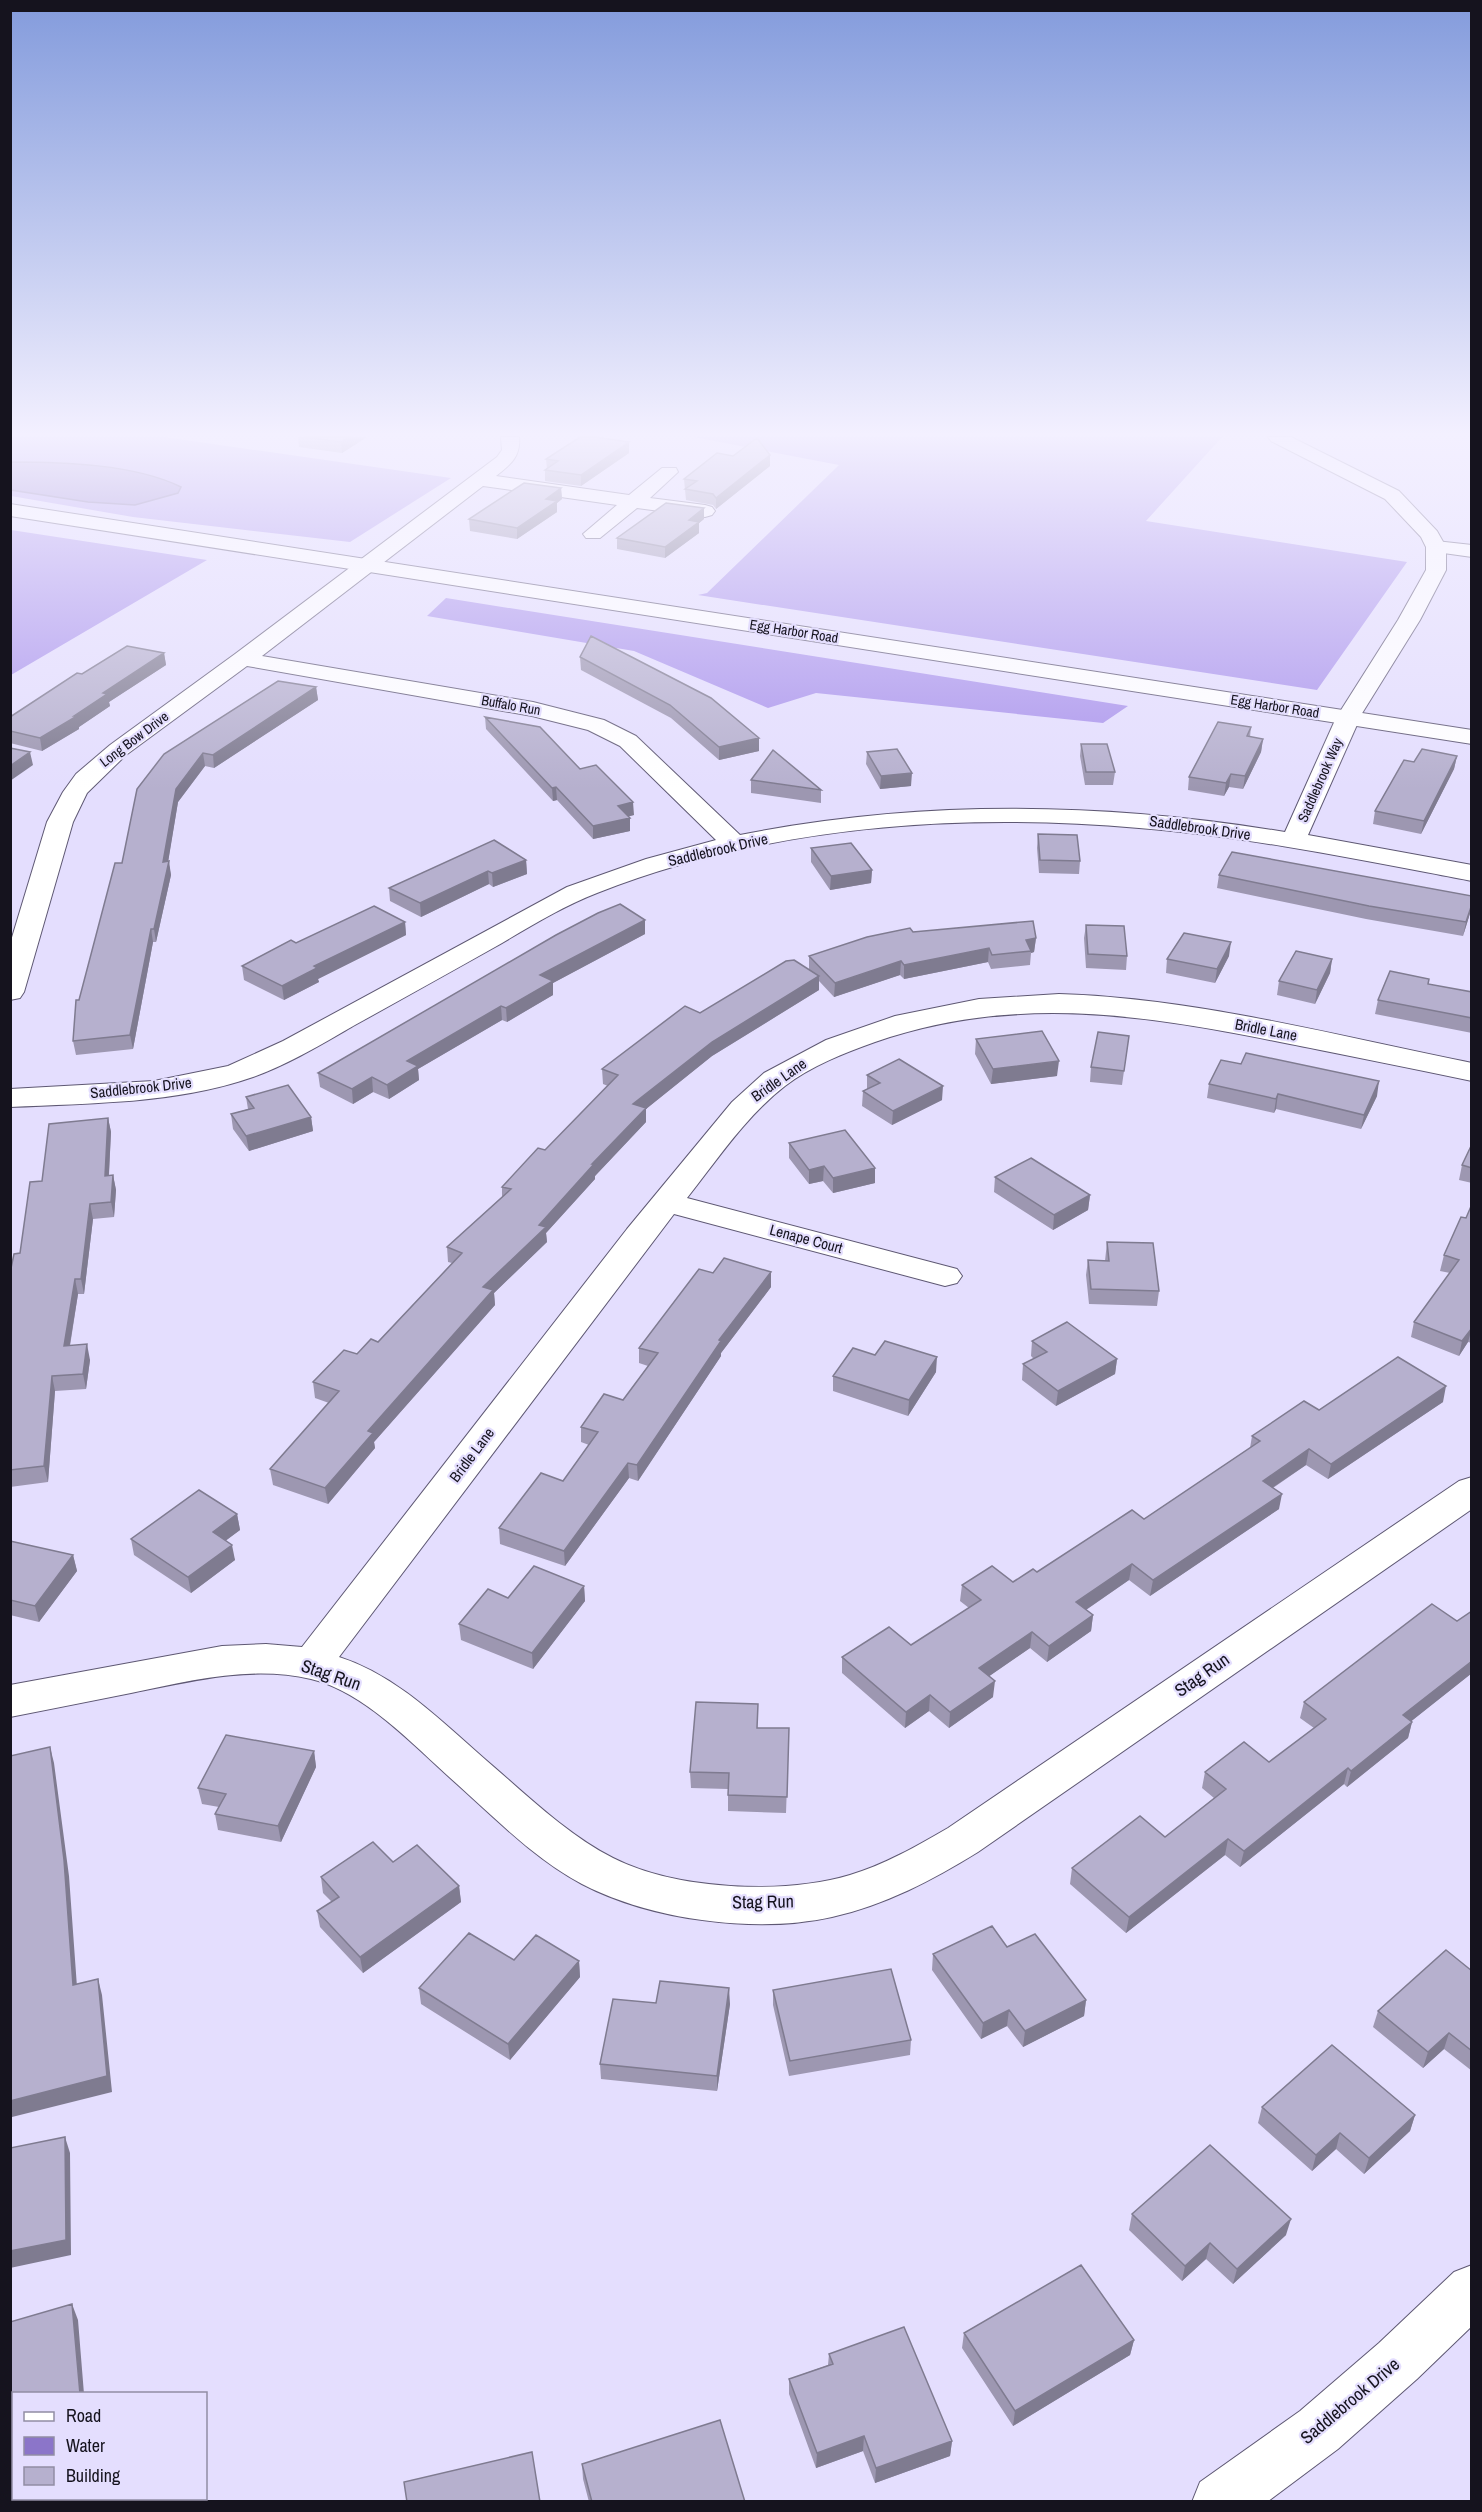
<svg xmlns="http://www.w3.org/2000/svg" width="1482" height="2512" font-family="'Archivo Narrow',sans-serif">
  <rect width="100%" height="100%" fill="#e4defe"/>
  <path fill="#ab95ec" d="M10,437H164L451,478L350,542L133,517L11,496Z
    M694,437H1222L1146,521L1407,562L1317,690L698,595L707,593L839,465Z
    M11,530L207,560L11,675Z
    M446,598L1128,706L1103,723L816,693L768,708L634,651L427,616Z"/>
  <path fill="#8b75c9" stroke="#685896" stroke-width="1.5" d="M11,462C62,462 135,464 181,487L178,493L135,505L88,502L11,490Z"/>
  <g fill="none" stroke-linecap="round" stroke-linejoin="round">
    <defs>
      <path id="minor" d="M501,437H519C521,457 510,465 496,476L629,495L662,468H676L678,472L650,498L705,505L712,507L715,511L712,515L705,517L637,508L600,538H586L583,534L617,505L483,486L262,656L533,702L604,720L636,736L740,835C921,799 1103,802 1285,832L1336,718L1340,713L1348,711L1356,713L1360,718L1308,835L1472,865V881C1361,860 1251,837 1139,828C958,812 767,826 597,893C561,907 528,928 495,947C449,973 402,999 355,1025C322,1044 289,1064 253,1077C175,1104 92,1103 10,1107V1089L154,1081L228,1066L283,1041L567,887L646,859L716,840L620,746L588,730L532,716L247,666L126,755L87,793L73,822L24,992L20,998L10,1000V944L47,822L63,792L76,774L110,745L235,654L497,457L502,450Z
        M1436,541L1472,545V557L1429,551L1426,547L1429,543Z
        M1059,994C1196,998 1337,1036 1472,1063V1081C1411,1068 1350,1056 1290,1044C1147,1015 1016,993 875,1042C844,1053 811,1066 785,1086C746,1116 717,1160 687,1198L957,1269L962,1276L957,1283L945,1286L674,1214L339,1657C398,1676 442,1722 487,1761C527,1795 566,1834 613,1858C676,1890 783,1895 850,1875C884,1865 917,1846 948,1828L1459,1481L1472,1477V1509L978,1852C933,1880 885,1905 832,1917C756,1934 651,1920 582,1884C535,1859 496,1819 457,1784C416,1748 366,1692 311,1679C251,1665 190,1681 131,1693C91,1701 51,1709 10,1717V1685L222,1646L266,1644L302,1647L627,1229L732,1102L764,1073L826,1040L895,1016L979,999Z
        M1472,2265V2326L1417,2379L1338,2449L1267,2502H1192L1200,2482L1300,2411L1379,2343L1454,2272Z"/>
      <path id="tertiary" d="M1268,437H1291L1399,491L1437,531L1446,547V570L1420,620L1356,723L1348,725L1340,723L1336,718L1398,620L1426,570V547L1421,537L1385,499L1271,441Z"/>
      <path id="secondary" d="M10,504L1472,730V744L10,516Z"/>
    </defs>
    <use href="#minor" stroke="#5e5873" stroke-width="2"/>
    <use href="#tertiary" stroke="#5e5873" stroke-width="2"/>
    <use href="#secondary" stroke="#5e5873" stroke-width="2"/>
    <use href="#minor" fill="#fff" fill-rule="evenodd"/>
    <use href="#tertiary" fill="#fff" fill-rule="evenodd"/>
    <use href="#secondary" fill="#fff" fill-rule="evenodd"/>
  </g>
  <path fill="#9d97b1" d="M298,437H367L342,453L299,447Z
    M629,442V453L581,486L545,481V470L547,469L546,459Z
    M770,455V466L716,509L713,505L686,500L684,479L733,456Z
    M561,488L562,499L557,503V512L517,539L470,531L469,519Z
    M704,519L699,523V533L665,558L617,549V538Z
    M164,653L166,665L109,702L110,706L79,727V729L42,751L10,743V717L82,674Z
    M580,657L759,751L719,760L671,718L581,670Z
    M316,687L318,700L214,768L205,766L178,802L168,861L171,875L156,942H153L133,1049L76,1055L73,1041L79,1000L122,863L137,789Z
    M485,717L580,769L634,815L628,816L630,818V831L593,839L557,800L553,801L486,729Z
    M1251,727L1250,737L1263,739L1261,752L1243,789L1229,787L1224,796L1188,790L1189,777Z
    M1081,744L1115,772L1113,785H1085L1080,756Z
    M867,752L911,786L880,789L866,764Z
    M1457,756L1454,769L1421,834L1373,824L1375,811L1414,762Z
    M751,780L821,790V803L751,793Z
    M1038,834L1080,861L1079,874L1039,873L1037,848Z
    M811,848L872,870L871,883L830,890L811,862Z
    M526,860L527,874L493,887L489,884L421,917L390,901L389,888Z
    M1219,875L1472,907L1463,936L1366,919L1217,888Z
    M645,920V934L553,983V995L507,1022L502,1020L418,1069L419,1080L389,1099L373,1092L353,1104L320,1087L318,1073Z
    M405,922L406,935L318,979L319,982L284,1000L244,980L242,966L296,943Z
    M1086,925L1127,956L1126,970L1086,968L1084,938Z
    M913,932L1036,938L1034,952L1031,953L1030,965L991,969L988,962L904,979L900,975L834,997L819,981V990L712,1056L646,1109V1122L595,1176V1179L546,1233L547,1242L494,1293L495,1305L374,1442L375,1448L328,1504L273,1485L270,1469L329,1403L315,1398L313,1382L378,1342L452,1263L448,1262L447,1247L502,1197V1187L545,1150L608,1086L603,1084L602,1069L700,1013L809,969V956Z
    M1229,956L1215,983L1166,973L1167,959Z
    M1332,959L1330,973L1315,1004L1277,995L1279,981Z
    M1429,979L1428,984L1472,992V1033L1375,1014L1378,1000Z
    M1129,1036L1122,1085L1090,1082L1091,1067Z
    M976,1039L1057,1076L991,1084L975,1054Z
    M867,1075L942,1100L892,1125L862,1106L863,1091L867,1089Z
    M1209,1084L1377,1096L1361,1129L1276,1109L1274,1113L1207,1098Z
    M246,1097L311,1117L313,1131L249,1151L233,1129L231,1114L248,1109Z
    M108,1118L111,1132L109,1175H113L116,1190L114,1217L93,1219L84,1294H78L70,1346L90,1360L86,1389L55,1391L48,1482L10,1487V1273L20,1253Z
    M789,1143L875,1168V1183L833,1193L823,1181L809,1184L789,1158Z
    M1472,1144V1183L1459,1180L1462,1165Z
    M995,1177L1090,1195L1088,1210L1053,1230L994,1192Z
    M1472,1204V1343L1468,1342L1459,1356L1411,1337L1414,1322L1450,1273L1440,1271L1444,1255L1466,1218Z
    M1107,1242L1159,1291L1157,1306L1089,1304L1086,1275L1088,1260L1105,1261Z
    M771,1272V1287L721,1353V1356L638,1481L629,1478L565,1566L500,1544L499,1528L563,1481L589,1445L581,1442V1427L623,1400L648,1366L639,1363V1348L713,1273Z
    M1032,1341L1117,1359L1115,1374L1056,1406L1022,1380L1023,1364L1034,1359L1031,1356Z
    M936,1372L908,1416L833,1391V1376Z
    M1443,1402L1328,1479L1306,1465L1273,1488L1279,1509L1150,1596L1129,1580L1086,1610L1093,1615L1091,1631L1047,1662L1030,1648L989,1676L993,1697L949,1728L929,1711L905,1728L842,1673V1657L911,1645L969,1608L960,1601L962,1585L1013,1582L1037,1572L1144,1519L1250,1448L1252,1436L1319,1410Z
    M237,1514L240,1530L226,1540L235,1560L191,1593L134,1555L131,1539Z
    M10,1541L73,1555L77,1571L39,1622L10,1615Z
    M584,1586L585,1601L533,1669L461,1640L459,1624L508,1598Z
    M1472,1673L1411,1721L1412,1722L1408,1738L1347,1787L1344,1784L1240,1867L1225,1855L1126,1933L1070,1884L1072,1868L1165,1837L1214,1798L1202,1788L1205,1772L1269,1762L1314,1728L1300,1718L1304,1702Z
    M758,1728H789L786,1813L728,1811V1789L691,1788L690,1772Z
    M314,1751L316,1767L281,1842L218,1830L215,1814L219,1807L202,1804L198,1788Z
    M393,1862L459,1886L461,1902L363,1973L320,1927L317,1911L332,1902L323,1893L321,1877Z
    M1007,1947L1086,2000L1084,2016L1023,2047L1007,2026L981,2039L932,1970L933,1954Z
    M514,1960L579,1961L580,1977L510,2060L421,2004L419,1988Z
    M1472,1971V2071L1444,2049L1423,2068L1373,2027L1378,2011Z
    M773,1990L911,2040L910,2055L789,2076L773,2005Z
    M656,2003L730,2004L717,2091L601,2079L600,2064Z
    M1262,2107L1415,2115L1410,2131L1364,2174L1336,2149L1312,2171L1258,2123Z
    M1132,2214L1286,2235L1233,2284L1206,2259L1182,2281L1129,2230Z
    M964,2333L1134,2340L1130,2355L1013,2426L962,2348Z
    M829,2354L952,2441L950,2456L875,2483L863,2451L816,2468L789,2394V2379L828,2365Z
    M582,2464L745,2502H589L583,2479Z"/>
  <path fill="#7f7b90" d="M349,437H367L342,453L341,442Z
    M629,442V453L581,486V475Z
    M770,455V466L716,509V498Z
    M561,488L562,499L557,503V512L517,539V528L546,499Z
    M704,508V519L699,523V533L665,558V547L689,520Z
    M164,653L166,665L109,702L110,706L79,727V729L42,751L40,738L74,716L103,693Z
    M316,687L318,700L214,768L213,755Z
    M759,738V751L719,760V747Z
    M1263,739L1261,752L1243,789L1245,776Z
    M30,752L33,765L10,781V766Z
    M203,753L205,766L178,802L166,875L163,862L176,789Z
    M1457,756L1454,769L1421,834L1424,821Z
    M912,773L911,786L880,789L881,776Z
    M1231,774L1229,787L1224,796L1226,783Z
    M556,787L557,800L553,801L552,788Z
    M633,802L634,815L619,819L618,806Z
    M630,818V831L593,839V826Z
    M526,860L527,874L493,887L492,873Z
    M169,861L171,875L156,942L154,929Z
    M872,870L871,883L830,890L831,876Z
    M488,871L489,884L421,917L420,903Z
    M1472,904V907L1463,936L1466,922Z
    M645,920V934L553,983V995L507,1022L506,1008L540,975Z
    M405,922L406,935L318,979L319,982L284,1000L282,986L314,966Z
    M151,929L153,942L133,1049L130,1035Z
    M1036,938L1034,952L1031,953V951L1026,940Z
    M1231,942L1229,956L1215,983L1217,969Z
    M989,948L988,962L904,979V965Z
    M1332,959L1330,973L1315,1004L1317,990Z
    M901,961L900,975L834,997L835,983Z
    M819,976V990L712,1056L646,1109V1122L595,1176V1179L546,1233L547,1242L494,1293L495,1305L374,1442L375,1448L328,1504L325,1488L368,1431L483,1287L539,1225L633,1104L712,1042Z
    M501,1006L502,1020L418,1069L419,1080L389,1099L387,1085L407,1061Z
    M1059,1061L1057,1076L991,1084L993,1069Z
    M372,1077L373,1092L353,1104L352,1089Z
    M1379,1081L1377,1096L1361,1129L1364,1115Z
    M943,1086L942,1100L892,1125L893,1111Z
    M1278,1094L1276,1109L1274,1113L1276,1099Z
    M311,1117L313,1131L249,1151L246,1136Z
    M108,1118L111,1132L108,1190L105,1176Z
    M824,1166L823,1181L809,1184V1170Z
    M875,1168V1183L833,1193V1178Z
    M113,1175L116,1190L114,1217L111,1202Z
    M1090,1195L1088,1210L1053,1230L1054,1215Z
    M90,1204L93,1219L84,1294L81,1279Z
    M771,1272V1287L721,1353V1356L638,1481L637,1465L719,1340Z
    M75,1279L78,1294L67,1362L64,1346Z
    M1472,1328L1468,1342L1459,1356L1462,1341Z
    M87,1344L90,1360L86,1389L83,1374Z
    M937,1357L936,1372L908,1416L909,1400Z
    M1117,1359L1115,1374L1056,1406L1058,1391Z
    M52,1376L55,1391L48,1482L44,1466Z
    M1446,1386L1443,1402L1328,1479L1331,1464Z
    M1309,1449L1306,1465L1260,1496L1263,1481Z
    M628,1463L629,1478L565,1566L564,1551Z
    M1282,1494L1279,1509L1150,1596L1153,1580Z
    M237,1514L240,1530L216,1548L213,1532Z
    M232,1545L235,1560L191,1593L188,1577Z
    M73,1555L77,1571L39,1622L35,1606Z
    M1132,1564L1129,1580L1074,1618L1076,1602Z
    M584,1586L585,1601L533,1669L532,1653Z
    M1093,1615L1091,1631L1047,1662L1049,1646Z
    M1032,1632L1030,1648L978,1684L979,1668Z
    M1472,1661V1673L1399,1731L1403,1715Z
    M995,1681L993,1697L949,1728L950,1712Z
    M930,1695L929,1711L905,1728L906,1712Z
    M1412,1722L1408,1738L1347,1787L1351,1771Z
    M50,1747L54,1763L69,1876L78,2001L73,1985Z
    M314,1751L316,1767L281,1842L278,1826Z
    M1348,1768L1344,1784L1240,1867L1244,1851Z
    M1228,1839L1225,1855L1126,1933L1129,1917Z
    M459,1886L461,1902L363,1973L360,1957Z
    M579,1961L580,1977L510,2060L508,2044Z
    M98,1979L102,1995L112,2092L12,2117L10,2112V2101Z
    M729,1988L730,2004L717,2091V2076Z
    M1086,2000L1084,2016L1023,2047L1025,2031Z
    M1009,2010L1007,2026L981,2039L983,2023Z
    M1449,2033L1444,2049L1423,2068L1428,2052Z
    M1415,2115L1410,2131L1364,2174L1369,2158Z
    M1340,2133L1336,2149L1312,2171L1316,2155Z
    M65,2137L70,2153L71,2255L10,2268V2251Z
    M1291,2219L1286,2235L1233,2284L1237,2269Z
    M1210,2243L1206,2259L1182,2281L1185,2266Z
    M72,2304L78,2320L84,2394H80Z
    M1134,2340L1130,2355L1013,2426L1015,2411Z
    M14,2434V2450L10,2451V2435Z
    M864,2436L863,2451L816,2468L817,2453Z
    M952,2441L950,2456L875,2483L876,2468Z"/>
  <path fill="#b6b0ce" stroke="#7f7b90" stroke-width="1.5" d="M305,437H349L341,442Z
    M580,437H595L629,442L581,475L545,470L558,461L546,459Z
    M757,438L770,455L716,498L713,494L685,489L697,481L684,479L717,453L733,456Z
    M524,483L561,488L546,499L557,501L517,528L469,519Z
    M666,503L704,508L689,520L699,522L665,547L617,538Z
    M591,636L711,698L759,738L719,747L670,705L580,657Z
    M127,646L164,653L103,693L107,694L74,716H77L40,738L10,731V717L77,673L82,674Z
    M278,681L316,687L213,755L203,753L176,789L163,862L169,861L154,929H151L130,1035L73,1041L76,1000H79L115,863H122L137,789L164,754Z
    M485,717L540,727L580,769L596,765L633,802L618,806L630,818L593,826L556,787L552,788Z
    M1218,722L1251,727L1247,736L1263,739L1245,776L1231,774L1226,783L1189,777Z
    M1081,744H1107L1115,772H1086Z
    M10,748L30,752L10,766Z
    M897,749L912,773L881,776L867,752Z
    M1422,749L1457,756L1424,821L1375,811L1404,760L1414,762Z
    M773,750L821,790L751,780Z
    M1038,834L1077,835L1080,861L1040,860Z
    M494,840L526,860L492,873L488,871L420,903L389,888Z
    M851,843L872,870L831,876L811,848Z
    M1232,852L1472,896V904L1466,922L1369,906L1219,875Z
    M620,904L645,920L540,975L553,981L506,1008L501,1006L407,1061L418,1066L387,1085L372,1077L352,1089L318,1073L556,935L598,913Z
    M374,906L405,922L314,966L317,968L282,986L242,966L291,940L296,943Z
    M1033,921L1036,938L1026,940L1031,951L992,955L989,948L904,965L901,961L835,983L809,956L867,937L910,928L913,932Z
    M1086,925L1124,926L1127,956L1088,954Z
    M1184,933L1231,942L1217,969L1167,959Z
    M1296,951L1332,959L1317,990L1279,981Z
    M794,960L819,976L712,1042L633,1104L646,1108L592,1164H594L539,1225L546,1227L483,1287L493,1290L368,1431L373,1433L325,1488L270,1469L339,1391L313,1382L344,1350L357,1354L371,1339L378,1342L462,1253L447,1247L511,1189L502,1187L538,1148L545,1150L618,1075L602,1069L685,1006L700,1013L786,961Z
    M1390,971L1429,979L1428,984L1472,992V1018L1378,1000Z
    M1042,1031L1059,1061L993,1069L976,1039Z
    M1098,1032L1129,1036L1124,1071L1091,1067Z
    M1246,1053L1379,1081L1364,1115L1278,1094L1276,1099L1209,1084L1221,1060L1241,1064Z
    M899,1059L943,1086L893,1111L863,1091L880,1083L867,1075Z
    M288,1085L311,1117L246,1136L231,1114L254,1108L246,1097Z
    M108,1118L105,1176L113,1175L111,1202L90,1204L81,1279H75L64,1346L87,1344L83,1374L52,1376L44,1466L10,1470V1273L14,1254L20,1253L30,1182L42,1181L49,1124Z
    M845,1130L875,1168L833,1178L824,1166L809,1170L789,1143Z
    M1472,1144V1168L1462,1165Z
    M1031,1158L1090,1195L1054,1215L995,1177Z
    M1472,1204V1328L1462,1341L1414,1322L1459,1260L1444,1255L1461,1217L1466,1218Z
    M1107,1242L1153,1243L1159,1291L1091,1289L1088,1260L1109,1261Z
    M724,1258L771,1272L719,1340L721,1341L637,1465L628,1463L564,1551L499,1528L541,1473L563,1481L598,1432L581,1427L604,1394L623,1400L658,1353L639,1348L699,1269L713,1273Z
    M1067,1322L1117,1359L1058,1391L1023,1364L1047,1352L1032,1341Z
    M885,1341L937,1357L909,1400L833,1376L853,1348L875,1355Z
    M1398,1357L1446,1386L1331,1464L1309,1449L1263,1481L1282,1494L1153,1580L1132,1564L1076,1602L1093,1615L1049,1646L1032,1632L979,1668L995,1681L950,1712L930,1695L906,1712L842,1657L889,1627L911,1645L981,1600L962,1585L992,1566L1013,1582L1033,1569L1037,1572L1132,1510L1144,1519L1260,1441L1252,1436L1304,1401L1319,1410Z
    M199,1490L237,1514L213,1532L232,1545L188,1577L131,1539Z
    M10,1541L73,1555L35,1606L10,1600Z
    M534,1566L584,1586L532,1653L459,1624L488,1589L508,1598Z
    M1432,1604L1457,1621L1472,1611V1661L1403,1715L1412,1722L1351,1771L1348,1768L1244,1851L1228,1839L1129,1917L1072,1868L1140,1816L1165,1837L1226,1789L1205,1772L1244,1742L1269,1762L1326,1719L1304,1702Z
    M696,1702L758,1704L757,1728H789L787,1797L728,1795L729,1773L690,1772Z
    M226,1735L314,1751L278,1826L215,1814L226,1794L198,1788Z
    M50,1747L64,1860L73,1985L98,1979L107,2076L10,2101V1756Z
    M373,1842L393,1862L417,1845L459,1886L360,1957L317,1911L339,1897L321,1877Z
    M992,1926L1007,1947L1035,1934L1086,2000L1025,2031L1009,2010L983,2023L933,1954Z
    M469,1933L514,1960L536,1935L579,1961L508,2044L419,1988Z
    M1446,1950L1472,1971V2051L1449,2033L1428,2052L1378,2011Z
    M891,1969L911,2040L790,2061L773,1990Z
    M660,1981L729,1988L717,2076L600,2064L613,1999L656,2003Z
    M1332,2045L1415,2115L1369,2158L1340,2133L1316,2155L1262,2107Z
    M65,2137L66,2240L10,2251V2148Z
    M1210,2145L1291,2219L1237,2269L1210,2243L1185,2266L1132,2214Z
    M1081,2265L1134,2340L1015,2411L964,2333Z
    M72,2304L80,2394H14V2434L10,2435V2322Z
    M904,2327L952,2441L876,2468L864,2436L817,2453L789,2379L833,2364L829,2354Z
    M720,2420L745,2502H592L582,2464Z
    M532,2452L540,2502H407L404,2482Z"/>
  <linearGradient id="sky" x2="0" y2="1"><stop stop-color="#839bdc"/><stop offset="0.55" stop-color="#f3f0ff"/><stop offset="1" stop-color="#f3f0ff" stop-opacity="0"/></linearGradient>
  <rect width="1482" height="789" fill="url(#sky)"/>
  <g text-anchor="middle" stroke-width="4.5" stroke-linejoin="round" paint-order="stroke">
    <g font-size="14" fill="#15131e" stroke="#e4defe">
      <text transform="translate(794 631) rotate(9)" y="5">Egg Harbor Road</text>
      <text transform="translate(511 705) rotate(10)" y="5">Buffalo Run</text>
      <text transform="translate(1275 706) rotate(9)" y="5">Egg Harbor Road</text>
      <text transform="translate(134 739) rotate(-37)" y="5">Long Bow Drive</text>
      <text transform="translate(1320 780) rotate(-66)" y="5">Saddlebrook Way</text>
    </g>
    <g font-size="15" fill="#15131e" stroke="#e4defe">
      <text transform="translate(1200 828) rotate(8)" y="5">Saddlebrook Drive</text>
      <text transform="translate(718 850) rotate(-13)" y="5">Saddlebrook Drive</text>
      <text transform="translate(1266 1030) rotate(11)" y="5">Bridle Lane</text>
      <text transform="translate(779 1080) rotate(-35)" y="5">Bridle Lane</text>
      <text transform="translate(141 1088) rotate(-6)" y="5">Saddlebrook Drive</text>
      <text transform="translate(806 1239) rotate(15)" y="5">Lenape Court</text>
      <text transform="translate(472 1455) rotate(-53)" y="5">Bridle Lane</text>
    </g>
    <g font-size="18" fill="#15131e" stroke="#e4defe">
      <text transform="translate(331 1675) rotate(19)" y="6">Stag Run</text>
      <text transform="translate(1202 1675) rotate(-35)" y="6">Stag Run</text>
      <text transform="translate(763 1902) rotate(-1)" y="6">Stag Run</text>
      <text transform="translate(1350 2401) rotate(-40)" y="6">Saddlebrook Drive</text>
    </g>
  </g>
  <rect width="1482" height="2512" fill="none" stroke="#15131e" stroke-width="24"/>
  <rect x="12" y="2392" width="195" height="108" fill="#e4defe" stroke="#918da4" stroke-width="1.5"/>
  <rect x="24" y="2412" width="30" height="9" fill="#ffffff" stroke="#918da4" stroke-width="1.5"/>
  <text x="66" y="2422" font-size="18" fill="#15131e">Road</text>
  <rect x="24" y="2437" width="30" height="18" fill="#8b75c9" stroke="#918da4" stroke-width="1.5"/>
  <text x="66" y="2452" font-size="18" fill="#15131e">Water</text>
  <rect x="24" y="2467" width="30" height="18" fill="#b6b0ce" stroke="#918da4" stroke-width="1.5"/>
  <text x="66" y="2482" font-size="18" fill="#15131e">Building</text>
</svg>
